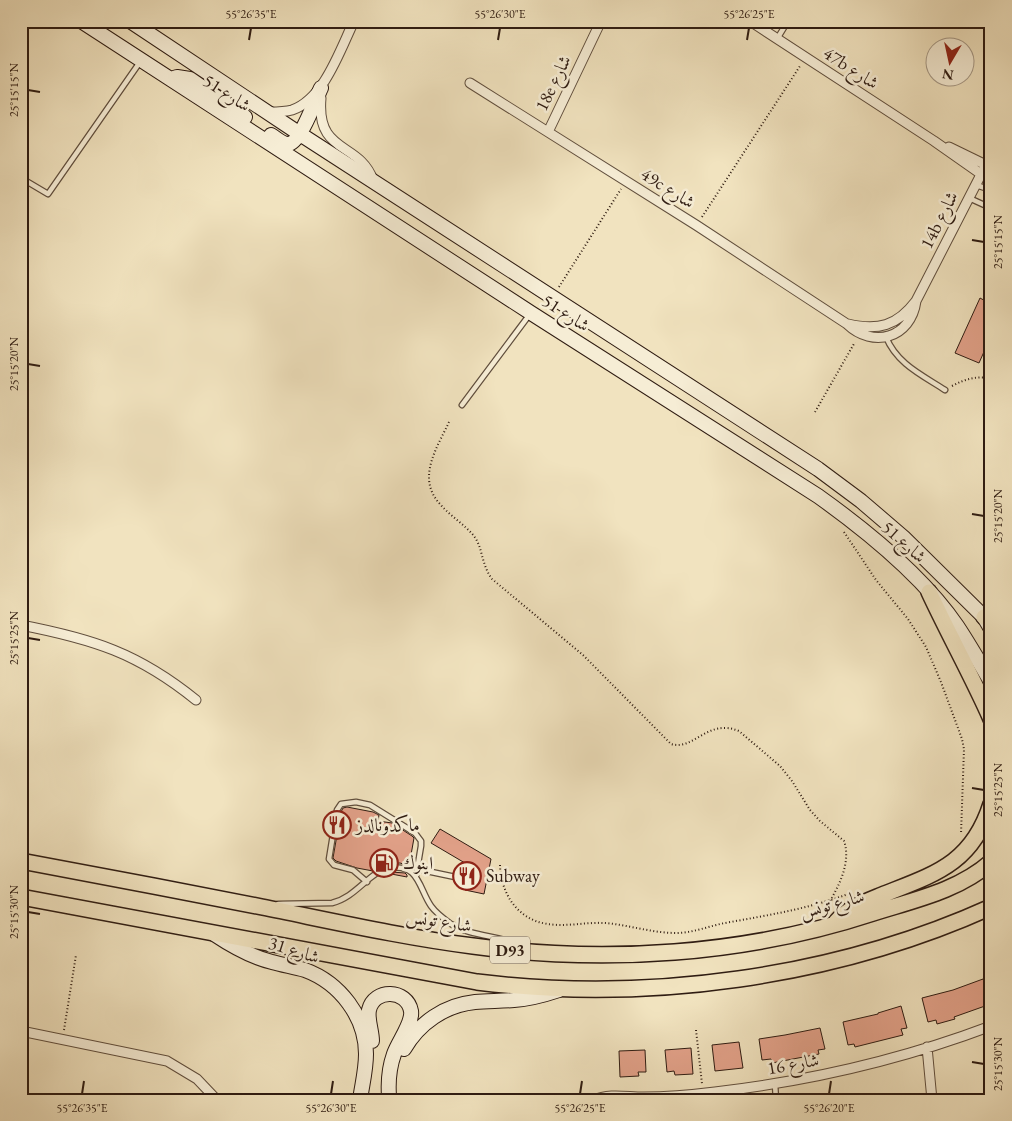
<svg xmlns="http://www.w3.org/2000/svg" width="1012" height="1121" font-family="'EB Garamond',Amiri,serif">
  <rect width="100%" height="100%" fill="#f1e3bf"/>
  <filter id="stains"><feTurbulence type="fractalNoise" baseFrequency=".004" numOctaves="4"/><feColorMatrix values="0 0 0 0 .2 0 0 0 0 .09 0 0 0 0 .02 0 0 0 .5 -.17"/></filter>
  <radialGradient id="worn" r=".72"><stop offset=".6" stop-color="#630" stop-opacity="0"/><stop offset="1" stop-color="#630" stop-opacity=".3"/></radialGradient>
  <path fill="#e3a28a" stroke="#2f1c12" d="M980,298L991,304V336L979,363L955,353Z
    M347,807L373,812L379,815L378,821L392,823L412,836L414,838L409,866L400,863L390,864L373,871L357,868L336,861L333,858L341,812L343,808Z
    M440,829L491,859L484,894L465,890L470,866L431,843Z
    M391,872L405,873L407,875V877L386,873Z
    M983,979L991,1000L984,1002L985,1006L954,1017L955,1019L937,1024L936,1020L928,1022L922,998L953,990Z
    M901,1006L907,1028L901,1029L903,1035L855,1047L854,1044L848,1045L843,1022L878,1014V1013Z
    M820,1028L825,1049L818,1050L819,1054L772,1063L771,1059L762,1060L759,1039L785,1035Z
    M739,1042L743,1068L715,1071L712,1045Z
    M691,1048L693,1074L675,1075L674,1071L667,1072L665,1050Z
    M645,1050L646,1072H638L639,1076L620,1077L619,1051Z"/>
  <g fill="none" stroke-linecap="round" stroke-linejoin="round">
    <defs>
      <path id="lane" d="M777,39L788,21
        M21,178L48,194L140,62
        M976,185L991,190
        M969,198L991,208
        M886,337C897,364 922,375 945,390
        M462,405L530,314
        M417,869L460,878
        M367,882L353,870L334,865L329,859L337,810L341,804L356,802L370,805L415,833L421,841V846L416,876
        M278,904L332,903C357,897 369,871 390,868C419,863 419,889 431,906C436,913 444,919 451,924C472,937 498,935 520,945
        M775,1084L776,1100"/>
      <path id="street" d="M750,21L934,141L981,174
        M470,83L696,225L847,324C873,349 911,338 916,301
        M321,98C316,155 359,141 373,180
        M269,112C277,112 285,112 292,110C324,99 340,50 354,21
        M548,132L601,21
        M949,147L986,165
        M848,324C878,331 897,326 916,301L991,155
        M21,625C93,639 138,653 196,700
        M21,1031L167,1061L197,1079L217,1100
        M927,1047L932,1100
        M594,1100C609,1093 627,1097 643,1097C667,1097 691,1095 715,1092C810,1081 901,1060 991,1026"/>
      <path id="secondary" d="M81,21L531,313L818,496C867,531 923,576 957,626C969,644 980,663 991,682
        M130,21L300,134L818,469L861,501L903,537L984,617L991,629
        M171,79L177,77L190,79L245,117
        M271,135C276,138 282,144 288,144C300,144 316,98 321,88
        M214,934C232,946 251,957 272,962C283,965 294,967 305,970C340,983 366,1017 366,1054C366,1070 362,1085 360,1100
        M372,1041C372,1031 367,1019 369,1010C374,988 407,989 411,1011C413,1023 398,1042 394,1054C389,1068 388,1082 389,1096
        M404,1049C419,1023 445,1005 475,1002C488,1001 501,1001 514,1000C529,999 544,995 559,990"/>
      <path id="primary" d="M929,592C949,635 972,676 991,719
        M984,617L991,619
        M21,861C101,876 182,891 262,907C332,921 402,937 473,946C605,964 745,955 873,913C914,900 958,891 991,862
        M21,897L477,982C647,1003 834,978 991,907
        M836,922C848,908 865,902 882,895C935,874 972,864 991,804"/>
    </defs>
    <use href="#lane" stroke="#604e3d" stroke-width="7"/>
    <use href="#street" stroke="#604e3d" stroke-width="11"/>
    <use href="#secondary" stroke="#2f1c12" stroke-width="16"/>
    <use href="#primary" stroke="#2f1c12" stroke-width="18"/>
    <path stroke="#2f1c12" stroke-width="2" stroke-dasharray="1 2.5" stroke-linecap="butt" d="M702,217L800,66
      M559,287L621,189
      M952,386C965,379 976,376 991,378
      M815,412L855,342
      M449,422C437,448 416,478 440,504C450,516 464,524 474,536C483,548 481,564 492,579L583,655L671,744C694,751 707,718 739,731L780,766L792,781L810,810L820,821L844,841C851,861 840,884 830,901
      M844,532L876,580L908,619L926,647L941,682L962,739L964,749L961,834
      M500,865C501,893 517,920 548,924C566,927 586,922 605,923C629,925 652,933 676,933C693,933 709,926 725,923C769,915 808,909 851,893
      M64,1030L76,955
      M696,1030L702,1084"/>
    <use href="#lane" stroke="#f6edd5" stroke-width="4.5"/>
    <use href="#street" stroke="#f6edd5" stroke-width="9"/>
    <use href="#secondary" stroke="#f6edd5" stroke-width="14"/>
    <use href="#primary" stroke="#f1e3bf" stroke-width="15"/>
  </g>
  <path fill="none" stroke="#2f1c12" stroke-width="2" d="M249,40L251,28M498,40L500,28M747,40L749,28M28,90L40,92M972,240L984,242M28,364L40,366M972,514L984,516M28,638L40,640M972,788L984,790M28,912L40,914M972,1062L984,1064M82,1094L84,1081M331,1094L333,1081M580,1094L582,1081M829,1094L831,1081"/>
  <defs>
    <symbol id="restaurant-ring" viewBox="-11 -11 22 22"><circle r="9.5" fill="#f6edd5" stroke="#8f2418" stroke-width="1.5"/><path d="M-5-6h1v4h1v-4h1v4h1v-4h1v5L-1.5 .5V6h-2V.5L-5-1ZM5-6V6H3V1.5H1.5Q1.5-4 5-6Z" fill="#8f2418"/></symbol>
    <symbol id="fuel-ring" viewBox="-11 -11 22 22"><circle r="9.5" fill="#f6edd5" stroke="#8f2418" stroke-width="1.5"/><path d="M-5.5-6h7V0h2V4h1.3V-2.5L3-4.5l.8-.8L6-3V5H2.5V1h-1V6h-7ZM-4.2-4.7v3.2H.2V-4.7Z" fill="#8f2418"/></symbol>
  </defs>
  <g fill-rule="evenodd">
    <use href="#restaurant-ring" x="321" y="809" width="32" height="32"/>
    <use href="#fuel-ring" x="368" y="847" width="32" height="32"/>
    <use href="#restaurant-ring" x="451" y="860" width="32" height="32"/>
  </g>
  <g text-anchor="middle" stroke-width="5" stroke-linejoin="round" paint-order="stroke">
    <rect fill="#f6edd5" stroke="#6b5b4c" stroke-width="1" x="490" y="936.5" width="40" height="27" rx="4"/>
    <g font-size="16" font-weight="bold" fill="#2f1c12">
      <text x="510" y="956">D93</text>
    </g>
    <g font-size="18" fill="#2f1c12" stroke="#f6edd5">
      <text transform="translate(851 68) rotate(33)" y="6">47b شارع</text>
      <text transform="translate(553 83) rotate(-64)" y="6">18e شارع</text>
      <text transform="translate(227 93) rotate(33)" y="6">شارع 51</text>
      <text transform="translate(668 188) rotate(32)" y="6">49c شارع</text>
      <text transform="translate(939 220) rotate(-63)" y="6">14b شارع</text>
      <text transform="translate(566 313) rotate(33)" y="6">شارع 51</text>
      <text transform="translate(904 542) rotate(42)" y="6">شارع 51</text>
      <text transform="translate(832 904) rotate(-15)" y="6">شارع تونس</text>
      <text transform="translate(439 921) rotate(9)" y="6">شارع تونس</text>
      <text transform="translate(294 950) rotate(18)" y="6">شارع 31</text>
      <text transform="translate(793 1064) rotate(-10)" y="6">شارع 16</text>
    </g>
    <g font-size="18" fill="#2f1c12" stroke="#f6edd5" text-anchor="start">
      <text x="356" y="831">ماكدونالدز</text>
      <text x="403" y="869">اينوك</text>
      <text x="486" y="882">Subway</text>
    </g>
  </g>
  <rect width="1012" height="1121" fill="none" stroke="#f1e3bf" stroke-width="55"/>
  <g transform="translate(950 62) rotate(189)"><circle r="24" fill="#f6edd5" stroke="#a69987"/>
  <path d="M0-4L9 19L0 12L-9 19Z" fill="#8f2418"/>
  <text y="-8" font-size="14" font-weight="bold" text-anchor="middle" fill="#2f1c12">N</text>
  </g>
  <rect x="28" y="28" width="956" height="1066" fill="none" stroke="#2f1c12" stroke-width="2"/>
  <g font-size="12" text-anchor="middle" fill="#2f1c12">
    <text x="251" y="18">55°26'35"E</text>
    <text x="500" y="18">55°26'30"E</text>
    <text x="749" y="18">55°26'25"E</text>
    <text transform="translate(14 90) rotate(-90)" y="4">25°15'15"N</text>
    <text transform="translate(998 242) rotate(-90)" y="4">25°15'15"N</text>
    <text transform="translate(14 364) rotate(-90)" y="4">25°15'20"N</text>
    <text transform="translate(998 516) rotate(-90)" y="4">25°15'20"N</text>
    <text transform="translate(14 638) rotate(-90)" y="4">25°15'25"N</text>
    <text transform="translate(998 790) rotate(-90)" y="4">25°15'25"N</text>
    <text transform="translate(14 912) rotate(-90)" y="4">25°15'30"N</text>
    <text transform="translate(998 1064) rotate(-90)" y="4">25°15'30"N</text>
    <text x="82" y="1112">55°26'35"E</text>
    <text x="331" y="1112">55°26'30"E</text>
    <text x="580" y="1112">55°26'25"E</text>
    <text x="829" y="1112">55°26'20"E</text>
  </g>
  <rect width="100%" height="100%" filter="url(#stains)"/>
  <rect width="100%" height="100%" fill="url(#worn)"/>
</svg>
